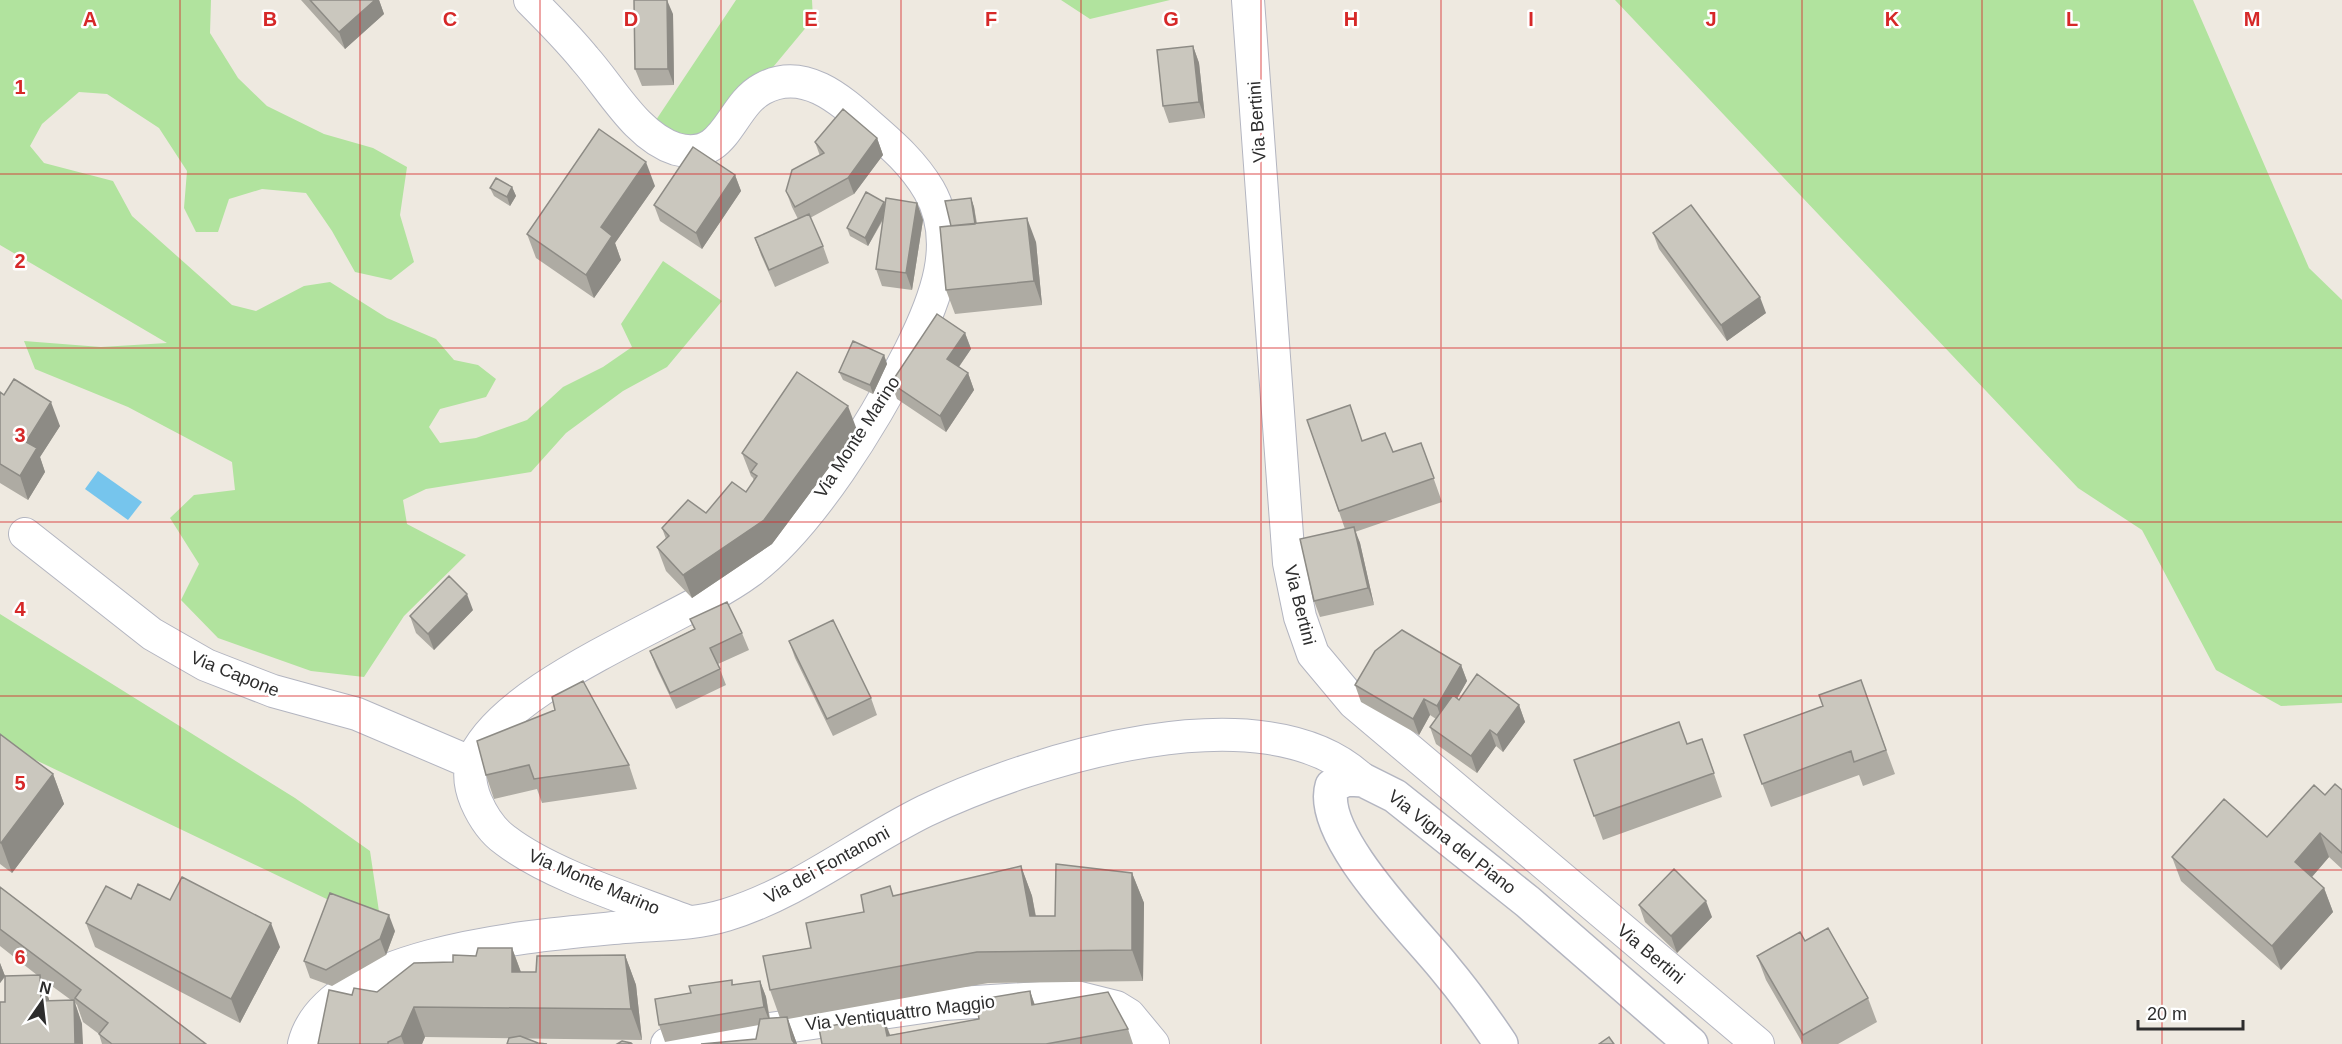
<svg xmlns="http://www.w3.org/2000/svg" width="2342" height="1044" font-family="Arial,sans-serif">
  <rect width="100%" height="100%" fill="#eee9e0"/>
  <path fill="#b1e39e" d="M0,0H211L210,33L238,78L267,106L324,134L373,148L407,167L400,215L414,262L391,280L355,272L332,231L306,193L262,189L229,199L218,232H196L184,208L187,171L159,128L107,94L79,92L42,124L30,146L44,163L113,181L132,216L232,305L256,311L304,286L330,282L387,318L436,339L454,360L478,365L496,379L486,397L440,409L429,427L440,443L476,438L527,420L563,387L603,367L632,347L621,324L663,261L722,301L667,367L623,391L566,433L531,472L426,489L403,500L407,524L466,555L404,616L364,677L311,671L218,638L181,600L199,564L170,518L194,495L235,490L232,462L128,407L35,369L24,341L101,347L167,343L0,245Z
    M736,0H812L813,19L764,78L697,143H675L656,120Z
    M1061,0H1170L1090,19Z
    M1615,0H2193L2309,268L2342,300V703L2281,706L2216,670L2142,530L2078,488Z
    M0,614L295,798L370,851L381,925L0,743Z"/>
  <path fill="#76c5ed" d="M98,471L142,502L128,520L85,489Z"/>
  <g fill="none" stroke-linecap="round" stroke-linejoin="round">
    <defs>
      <path id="minor" d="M530,0C549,19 568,38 585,59C611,88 637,137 676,149C726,163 729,107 762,89C803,66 840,99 869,125C892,145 913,163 929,190C959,243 935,301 910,351C875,420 811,526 749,572C683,621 501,684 472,762C468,776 471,789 476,801C483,817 491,830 505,840C552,876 633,900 689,922
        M1248,0L1289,563L1300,617L1313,654L1354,703L1758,1044
        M25,534L152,634L206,665L273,691L357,714L472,763
        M304,1044C328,949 543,935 624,927C658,924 693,925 726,915C798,893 858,844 925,811C1032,760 1265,686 1363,780
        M667,1044L944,1004L1072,996L1116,1007L1129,1015L1153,1044"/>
      <path id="secondary" d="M1501,1044C1483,1017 1464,991 1443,966C1413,929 1317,834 1332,786L1347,779L1363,780L1395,796L1528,902L1691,1044"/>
    </defs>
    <use href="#minor" stroke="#b3b5c0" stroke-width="34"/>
    <use href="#secondary" stroke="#b3b5c0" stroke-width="36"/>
    <use href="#minor" stroke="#fff" stroke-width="32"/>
    <use href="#secondary" stroke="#fff" stroke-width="33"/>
  </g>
  <path fill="#aeaba3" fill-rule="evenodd" d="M301,0H379L384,14L345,49Z
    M673,14L674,85L642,86L635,69Z
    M1193,46L1199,63L1205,118L1169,123L1163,106Z
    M877,138L883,155L854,194L810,218L823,246L829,263L775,287L761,255L755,238L798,219L792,207L786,191L820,156L815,142Z
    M735,175L741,191L702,249L660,221L654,205Z
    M655,186L615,243L621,260L594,298L536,258L527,234Z
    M512,187L516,196L510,206L494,196L490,188Z
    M971,198L974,207L977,223L1036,242L1042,305L955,314L946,290L951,226Z
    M884,202L885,204L917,203L923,220L912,290L882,286L876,269L883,220L868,246L850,236L847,228Z
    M1653,233L1766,313L1727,341L1659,249Z
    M965,333L971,349L959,367L968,373L974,390L946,432L897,399L891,383Z
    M884,355L887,364L873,394L843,380L839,372Z
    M0,392L60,426L40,457L45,472L28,500L0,483Z
    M1307,420L1393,452L1421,443L1442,502L1355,532L1360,543L1374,605L1320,617L1314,601L1345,529Z
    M857,430L772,544L692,598L666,571L657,547L666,539L662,528L706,513L746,492L754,481L753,478L751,476L742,453Z
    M473,610L434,650L416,633L410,616Z
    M690,619L742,633L749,650L718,664L726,685L676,709L656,667L650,651L694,629Z
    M789,641L871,698L877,715L833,736L795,658Z
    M1461,665L1467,681L1457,699L1459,700L1519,705L1525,722L1503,752L1496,746L1477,773L1436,744L1430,727L1436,719L1430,715L1419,735L1361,702L1355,685Z
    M1861,680L1895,774L1863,786L1859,775L1771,807L1744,735L1823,706Z
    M0,734L53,774L64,804L12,873L0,864Z
    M1702,739L1722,797L1603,840L1574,760L1687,744Z
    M477,741L629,765L637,789L542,803L537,789L494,799L486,775Z
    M2342,790V869L2329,857L2312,877L2324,888L2333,912L2281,970L2181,881L2172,857L2267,837Z
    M1021,866L1032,896L1036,916H1055L1132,873L1144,903L1143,981L988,983L788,1019L797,1044H701L756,1039L759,1025L665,1042L659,1025L691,993L732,980L733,985L760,981L766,997L770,1018H780L770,990L811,948L864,912L894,896Z
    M0,887L206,1044H102L99,1034L83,1022L77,1005L75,1003L82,1024L5,1002V977L0,983V963L5,976L37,975L0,946ZM41,978L71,1000L49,1001Z
    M131,899L170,900L280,947L240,1023L95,947L86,923Z
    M1639,905L1712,917L1677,953L1645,922Z
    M395,931L386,955L332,986L310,978L304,961Z
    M1805,941L1868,998L1877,1022L1838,1044H1803L1766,980L1757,956Z
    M512,948L521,972H536L625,955L636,985L642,1040L425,1037L422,1044H318L352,995L377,992L453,962Z
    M1030,991L1035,1005L1128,1029L1133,1044H822L890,1035L979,1019Z"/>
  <path fill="#8d8b85" d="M375,0H379L384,14L345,49L339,32Z
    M667,0L673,14L674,85L668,69Z
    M1193,46L1199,63L1205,118L1199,102Z
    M877,138L883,155L854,194L848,178Z
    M646,162L655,186L615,243L621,260L594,298L586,275L601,227Z
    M735,175L741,191L702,249L696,233Z
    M512,187L516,196L510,206L507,197Z
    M971,198L974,207L978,236L975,227Z
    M884,202L887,211L868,246L865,238Z
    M917,203L923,220L912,290L906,273Z
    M1027,218L1036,242L1042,305L1034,281Z
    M1760,297L1766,313L1727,341L1721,325Z
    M965,333L971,349L953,375L947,359Z
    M884,355L887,364L873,394L870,385Z
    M968,373L974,390L946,432L940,416Z
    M51,402L60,426L40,457L45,472L28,500L20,476L26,442Z
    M848,406L857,430L772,544L692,598L683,575Z
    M1354,527L1360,543L1374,605L1368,588Z
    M467,594L473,610L434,650L428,634Z
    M1461,665L1467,681L1443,723L1437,706Z
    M1424,699L1430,715L1419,735L1413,719Z
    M1519,705L1525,722L1503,752L1497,735Z
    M1490,730L1496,746L1477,773L1471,756Z
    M53,774L64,804L12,873L1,843Z
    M2320,833L2329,857L2304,886L2295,862Z
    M1021,866L1032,896L1041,947L1030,916Z
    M1132,873L1144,903L1143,981L1132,950Z
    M2324,888L2333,912L2281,970L2272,946Z
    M1706,901L1712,917L1677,953L1671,936Z
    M389,915L395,931L386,955L380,939Z
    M271,923L280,947L240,1023L231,999Z
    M512,948L523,978L512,972Z
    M625,955L636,985L642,1040L631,1009Z
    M0,963L5,976L0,983Z
    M40,975L49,999L50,1025L41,1001Z
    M760,981L766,997L770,1023L764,1007Z
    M1030,991L1038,1015L1032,1005Z
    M74,1000L82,1024L83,1044H75Z
    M414,1007L425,1037L422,1044H404L401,1036Z
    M883,1016L892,1040L887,1036Z
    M787,1017L797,1044H794Z"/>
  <path fill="#cac7be" stroke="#8d8b85" stroke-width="1.5" d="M310,0H375L339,32Z
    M634,0H667L668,69H635Z
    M1193,46L1199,102L1163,106L1157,50Z
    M843,109L877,138L848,178L795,207L786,191L792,170L824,153L815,142Z
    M599,129L646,162L601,227L612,236L586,275L527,234Z
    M693,147L735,175L696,233L654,205Z
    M496,178L512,187L507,197L490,188Z
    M866,192L884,202L865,238L847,228Z
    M886,198L917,203L906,273L876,269Z
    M971,198L975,224L951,226L945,201Z
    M1691,205L1760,297L1721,325L1653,233Z
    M809,214L823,246L769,270L755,238Z
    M1027,218L1034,281L946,290L940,227Z
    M937,314L965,333L947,359L968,373L940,416L891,383Z
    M853,341L884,355L870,385L839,372Z
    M797,372L848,406L764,520L683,575L657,547L669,536L662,528L688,500L706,513L732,482L746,492L757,476L751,472L757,464L742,453Z
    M14,379L51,402L26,442L37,448L20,476L0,464V392L4,395Z
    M1350,405L1362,441L1385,433L1393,452L1421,443L1434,478L1339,511L1307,420Z
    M1354,527L1368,588L1314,601L1300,539Z
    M449,576L467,594L428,634L410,616Z
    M727,602L742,633L710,648L720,669L670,693L650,651L695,629L690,619Z
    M833,620L871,698L827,719L789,641Z
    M1402,630L1461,665L1437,706L1424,699L1413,719L1355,685L1375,651Z
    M1477,674L1519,705L1497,735L1490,730L1471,756L1430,727L1453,695L1459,700Z
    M1861,680L1886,750L1854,762L1851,751L1762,784L1744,735L1823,706L1819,695Z
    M583,681L629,765L534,779L529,765L486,775L477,741L555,710L552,697Z
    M1679,722L1687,744L1702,739L1714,773L1594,816L1574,760Z
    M0,734L53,774L1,843L0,842Z
    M2335,784L2342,790V853L2320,833L2295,862L2324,888L2272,946L2172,857L2224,799L2267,837L2314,785L2325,795Z
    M1056,864L1132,873V950L977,952L770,990L763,956L811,948L806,923L864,912L861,895L890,886L893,896L1021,866L1030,916H1055Z
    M1674,869L1706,901L1671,936L1639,905Z
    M182,877L271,923L231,999L86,923L106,886L131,899L138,884L170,900Z
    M0,887L206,1044H112L99,1034L108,1023L75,998L81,990L0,929Z
    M330,893L389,915L380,939L326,970L304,961Z
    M1828,928L1868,998L1803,1035L1757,956L1800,932L1805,941Z
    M478,948H512V972H536L537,956L625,955L631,1009L414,1007L401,1036L388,1042V1044H318L329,990L352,995L354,988L377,992L414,963L453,962V955L476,956Z
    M40,975L41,1001L74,1000L75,1044H0V1002H5V976Z
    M732,980V985L760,981L764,1007L659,1025L655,999L691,993L689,986Z
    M1030,991L1032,1005L1108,992L1128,1029L1046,1044H822L819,1028L883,1016L887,1036L979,1019L976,1000Z
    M787,1017L792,1040L795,1044H701L756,1039L760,1019Z
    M520,1036L538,1043L547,1044H507L509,1038Z
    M1609,1037L1614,1044H1599Z
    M622,1041L631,1043L632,1044H617Z"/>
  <path fill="none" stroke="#d62828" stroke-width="1.5" stroke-opacity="0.55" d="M180,0V1044M360,0V1044M540,0V1044M721,0V1044M901,0V1044M1081,0V1044M1261,0V1044M1441,0V1044M1621,0V1044M1802,0V1044M1982,0V1044M2162,0V1044M0,174H2342M0,348H2342M0,522H2342M0,696H2342M0,870H2342"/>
  <g text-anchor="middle" stroke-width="5" stroke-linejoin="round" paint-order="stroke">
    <g font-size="18" fill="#2d2d2d" stroke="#fff">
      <text transform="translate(1257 122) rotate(-94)" y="6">Via Bertini</text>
      <text transform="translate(857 437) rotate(-57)" y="6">Via Monte Marino</text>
      <text transform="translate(1300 605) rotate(76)" y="6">Via Bertini</text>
      <text transform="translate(235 674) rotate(22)" y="6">Via Capone</text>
      <text transform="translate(1452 842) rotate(38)" y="6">Via Vigna del Piano</text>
      <text transform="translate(827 865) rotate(-29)" y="6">Via dei Fontanoni</text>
      <text transform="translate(594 882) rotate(23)" y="6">Via Monte Marino</text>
      <text transform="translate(1651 954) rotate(40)" y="6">Via Bertini</text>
      <text transform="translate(900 1013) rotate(-7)" y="6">Via Ventiquattro Maggio</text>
    </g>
  </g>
  <g font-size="20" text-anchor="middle" font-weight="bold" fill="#d62828" stroke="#fff" stroke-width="5" stroke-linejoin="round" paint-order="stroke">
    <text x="90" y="26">A</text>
    <text x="270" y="26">B</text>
    <text x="450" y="26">C</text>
    <text x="631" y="26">D</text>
    <text x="811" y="26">E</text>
    <text x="991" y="26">F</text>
    <text x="1171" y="26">G</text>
    <text x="1351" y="26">H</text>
    <text x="1531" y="26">I</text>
    <text x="1711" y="26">J</text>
    <text x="1892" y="26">K</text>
    <text x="2072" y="26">L</text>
    <text x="2252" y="26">M</text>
    <text x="20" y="94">1</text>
    <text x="20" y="268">2</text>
    <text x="20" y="442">3</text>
    <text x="20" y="616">4</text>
    <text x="20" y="790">5</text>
    <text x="20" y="964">6</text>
  </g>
  <g transform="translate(42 1002) rotate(14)" stroke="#ffffff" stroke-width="4.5" paint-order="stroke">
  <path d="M0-4.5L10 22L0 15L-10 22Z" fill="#2d2d2d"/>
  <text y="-9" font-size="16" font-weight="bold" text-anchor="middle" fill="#2d2d2d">N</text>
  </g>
  <path d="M2138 1020v9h105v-9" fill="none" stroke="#2d2d2d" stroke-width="3"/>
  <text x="2147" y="1020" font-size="18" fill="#2d2d2d" stroke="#ffffff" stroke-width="4.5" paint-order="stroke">20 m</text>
</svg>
